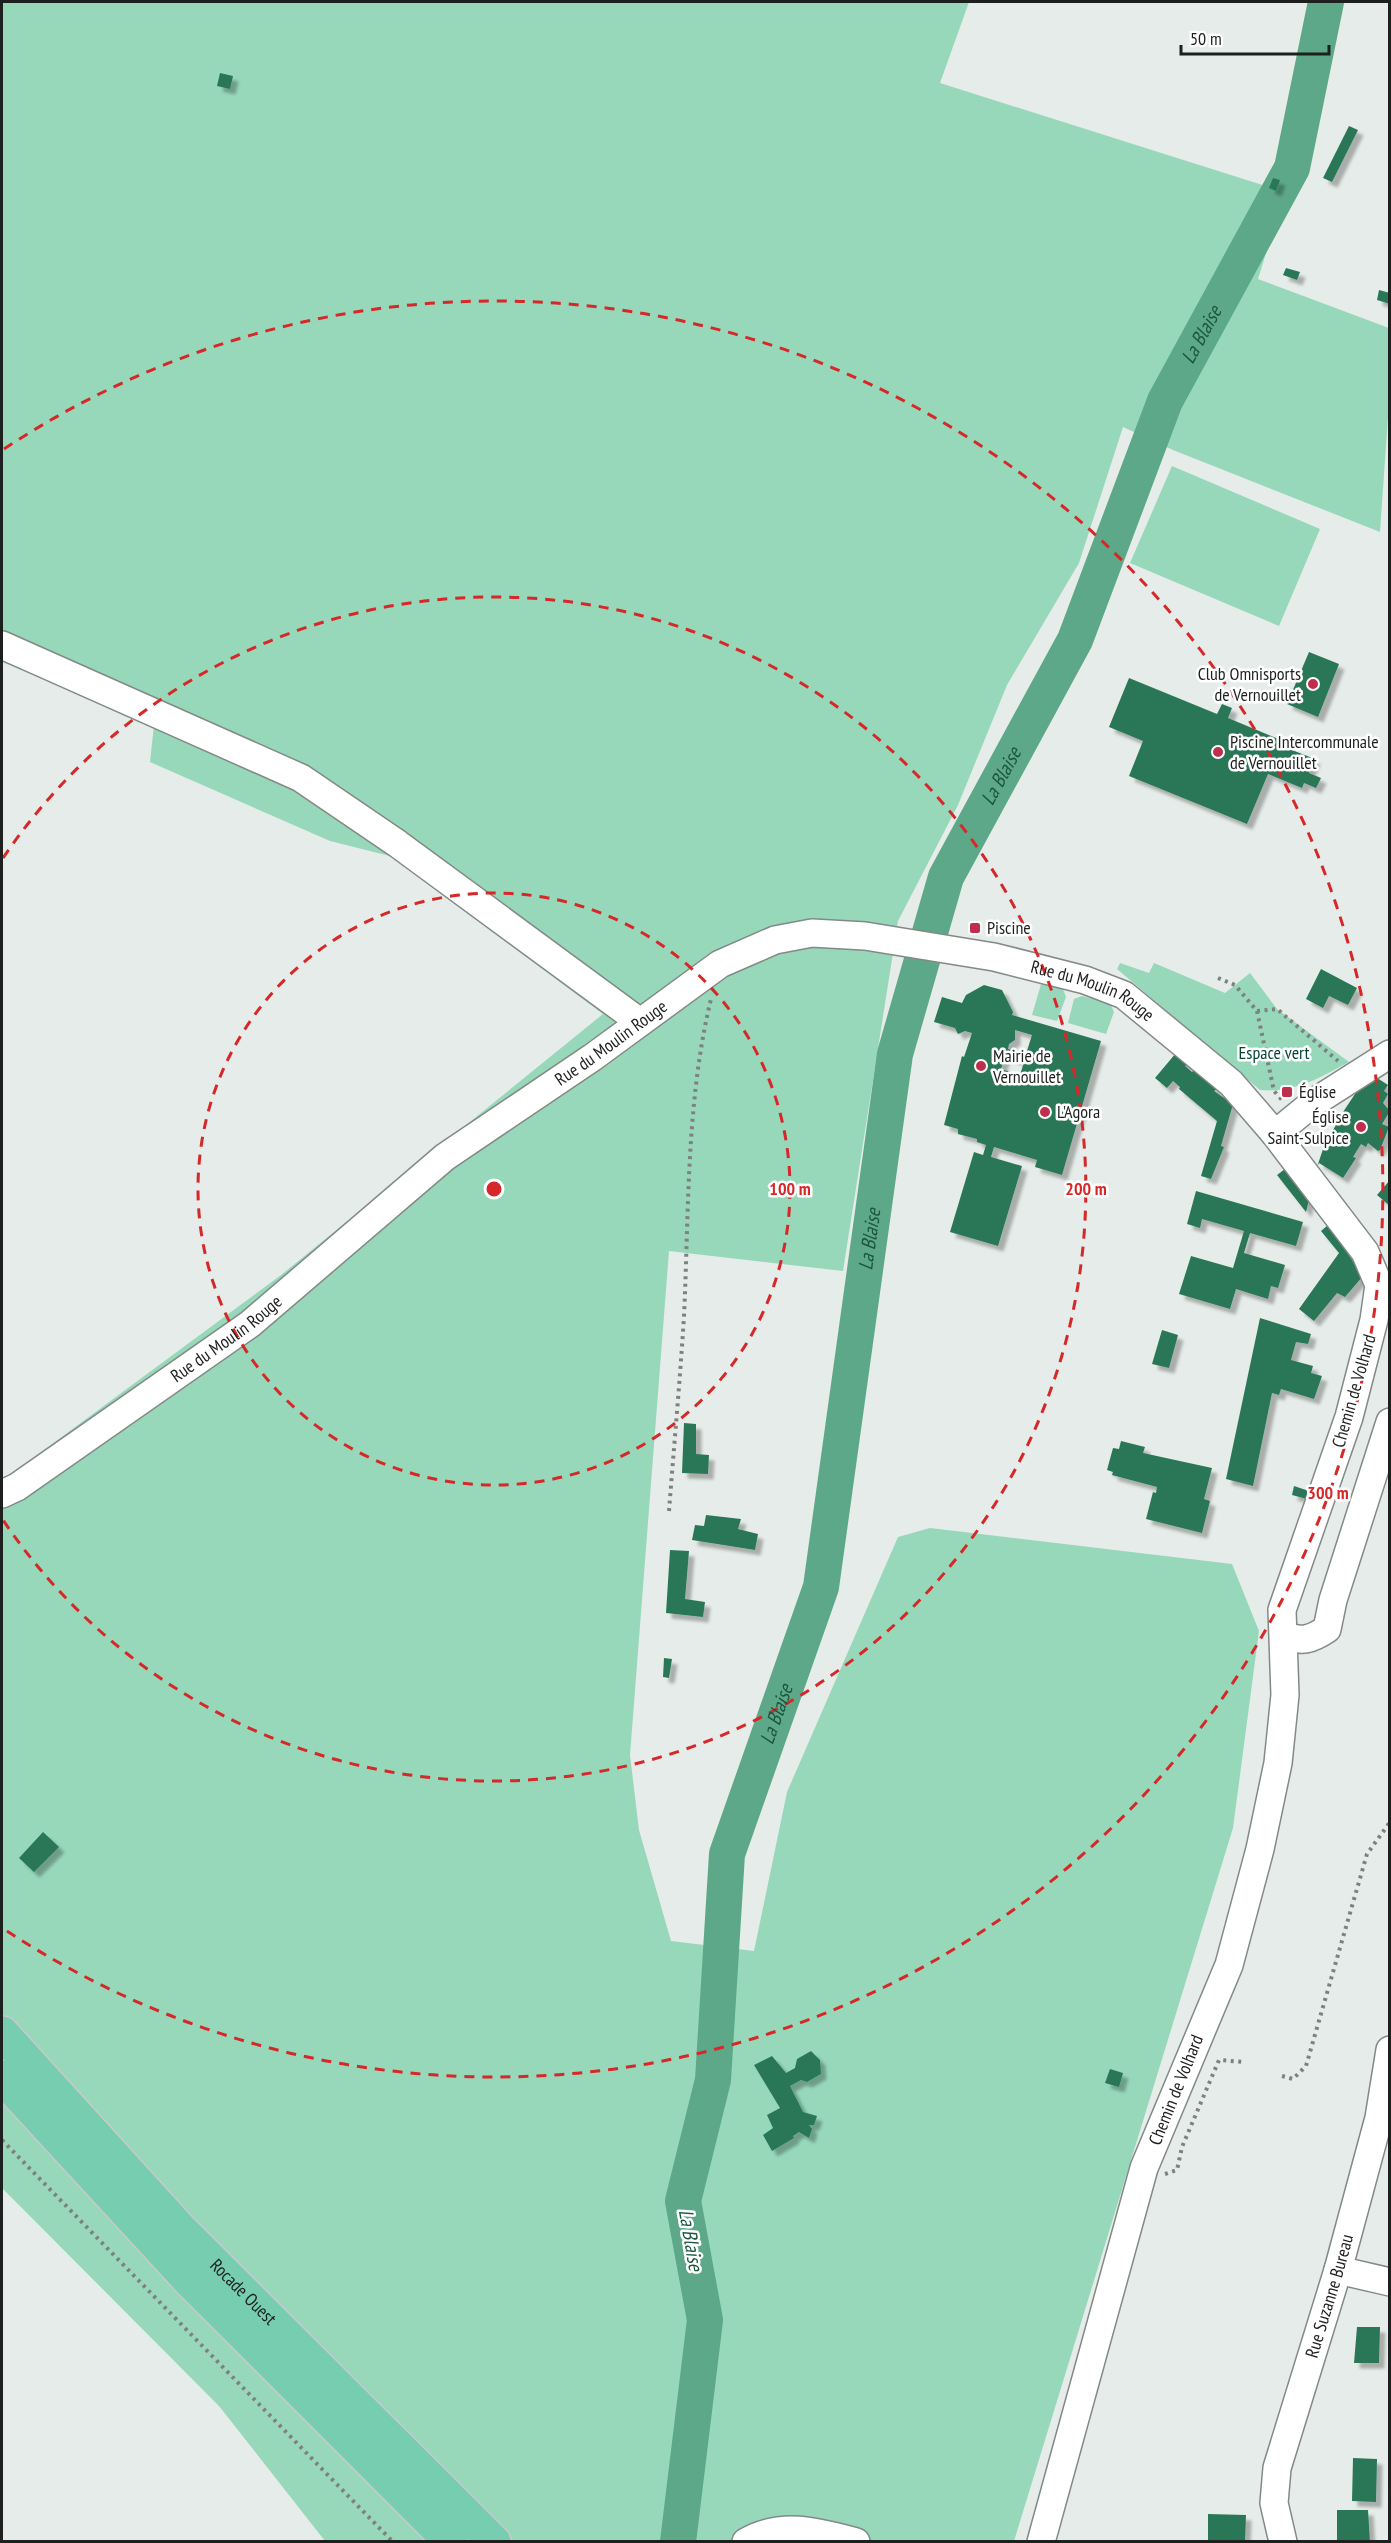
<svg xmlns="http://www.w3.org/2000/svg" width="1391" height="2543" font-family="'PT Sans Narrow',sans-serif">
  <defs>
    <filter id="shadow"><feDropShadow dx="5.5" dy="5.5" stdDeviation="1.5" flood-color="#0004"/></filter>
  </defs>
  <rect width="100%" height="100%" fill="#e6ece9"/>
  <path fill="#97d8ba" d="M2,2H969L940,83L1285,192L1258,279L1389,328V403L1380,532L1173,450L1123,427L1079,563L1007,685L958,805L898,921L843,1271L669,1251L630,1755L639,1830L671,1941L754,1951L787,1792L898,1537L930,1528L1232,1564L1259,1631L1233,1828L1014,2541H325L219,2406L2,2188V1481L281,1275L603,1014L390,856L330,841L150,762L154,725L2,662Z
    M1172,466L1320,529L1279,626L1130,563Z
    M1120,963L1149,973L1154,963L1225,993L1250,973L1277,1009L1349,1062C1319,1078 1295,1093 1260,1090L1117,969Z
    M1041,984L1063,989L1066,997L1057,1021L1032,1015Z
    M1082,996L1110,1003L1114,1012L1106,1034L1068,1023L1074,999Z"/>
  <g fill="none" stroke-linecap="round" stroke-linejoin="round">
    <path stroke="#5da888" stroke-width="36" id="s1" d="M678,2542L705,2320L683,2201L713,2080L727,1854L821,1587L895,1054L946,877L1075,640L1165,401L1292,168L1326,2"/>
  </g>
  <path fill="#2a7759" fill-rule="evenodd" filter="url(#shadow)" d="M220,73L233,76L230,89L217,86Z
    M1349,126L1358,130L1332,182L1323,178Z
    M1273,178L1280,180L1276,191L1269,188Z
    M1286,268L1300,272L1297,280L1283,275Z
    M1379,290L1390,293V304L1377,300Z
    M1309,652L1339,664L1318,717L1287,704Z
    M1129,678L1217,714L1222,704L1232,708L1228,718L1281,740L1279,745L1315,759L1309,773L1321,778L1316,788L1304,783L1302,788L1268,774L1247,824L1129,776L1143,741L1109,727Z
    M1321,969L1357,988L1348,1005L1329,996L1323,1008L1306,999Z
    M984,985L1002,990L1013,1012L1012,1015L1101,1041L1062,1175L1035,1167L1037,1160L994,1147L991,1157L1022,1166L998,1246L950,1232L974,1152L983,1155L986,1145L977,1142V1139L958,1134V1129L944,1125L962,1056L964,1057L972,1033L965,1031L958,1034L955,1028L934,1022L942,997L962,1003L966,995ZM1015,1030L1032,1035L1026,1054L1008,1049L1009,1044L1015,1040ZM1005,1056L1024,1062L1020,1075L1001,1069Z
    M1176,1053L1188,1064L1185,1066L1192,1072L1194,1070L1217,1089L1214,1091L1233,1104L1221,1146L1224,1147L1211,1179L1201,1176L1217,1121L1179,1089L1180,1087L1173,1081L1167,1088L1155,1078Z
    M1374,1076L1388,1085L1384,1091L1388,1094L1383,1103L1390,1111L1382,1124L1389,1127L1380,1150L1378,1151L1368,1143L1366,1147L1361,1144L1353,1157L1356,1158L1343,1178L1319,1163L1317,1167L1324,1146L1345,1109L1359,1088H1364Z
    M1285,1169L1309,1200L1306,1212L1277,1175Z
    M1390,1180V1206L1377,1195Z
    M1196,1191L1303,1222L1296,1246L1250,1233L1244,1253L1285,1265L1278,1288L1271,1286L1268,1299L1236,1289L1230,1309L1179,1294L1191,1256L1233,1268L1244,1231L1202,1219L1200,1228L1187,1224Z
    M1328,1225L1363,1276L1345,1297L1337,1293L1314,1321L1299,1309L1339,1253L1321,1231Z
    M1260,1318L1311,1334L1308,1344L1296,1342L1291,1360L1313,1366L1311,1373L1322,1376L1314,1399L1281,1389L1279,1395L1272,1393L1253,1486L1226,1479Z
    M1162,1330L1178,1335L1169,1368L1152,1364Z
    M684,1423L696,1424V1454L709,1455L708,1474L682,1473Z
    M1121,1441L1145,1447L1143,1453L1212,1468L1204,1499L1210,1501L1202,1533L1146,1519L1153,1492L1156,1493L1157,1487L1112,1475L1113,1472L1107,1470L1113,1448L1119,1449Z
    M1294,1486L1309,1491L1307,1499L1292,1495Z
    M706,1515L741,1519L738,1529L758,1534L755,1550L692,1540L695,1525L704,1526Z
    M670,1550L689,1551L685,1599L705,1602L703,1617L666,1613Z
    M664,1658L672,1659L669,1678L663,1677Z
    M43,1832L59,1847L34,1872L19,1858Z
    M811,2051L820,2060L821,2074L807,2082L801,2080L790,2086L803,2112L817,2116L814,2125H809L812,2129L809,2138L799,2132L793,2136L794,2138L772,2151L763,2135L773,2128L767,2115L780,2108L754,2065L772,2056L786,2073L795,2068L797,2059Z
    M1110,2069L1123,2073L1119,2087L1105,2083Z
    M1357,2327H1380L1379,2363H1354Z
    M1353,2458L1377,2459L1376,2502L1352,2501Z
    M1337,2510H1368L1370,2542H1337Z
    M1208,2514L1246,2515L1245,2542H1208Z"/>
  <g fill="none" stroke-linecap="round" stroke-linejoin="round">
    <defs>
      <g id="minor">
        <path d="M2,645L301,778L398,844L640,1022"/>
        <path d="M1275,1134L1313,1103L1390,1054"/>
        <path id="s2" d="M2,1494L17,1487L250,1324L445,1157L593,1057L720,964L775,940L812,933L865,936L994,957L1085,980L1124,995L1231,1083L1275,1134L1365,1252L1379,1285L1374,1320L1349,1417L1282,1610L1285,1695L1278,1763L1260,1849L1229,1965L1144,2168L1041,2542"/>
        <path d="M1284,1635C1302,1643 1312,1639 1327,1629L1333,1600L1390,1422"/>
        <path d="M1338,2270L1390,2282"/>
        <path d="M746,2542C782,2521 819,2532 856,2542"/>
        <path id="s3" d="M1283,2542L1274,2503L1277,2468L1338,2270L1379,2118L1390,2050"/>
      </g>
      <g id="major">
        <path id="s4" d="M2,2033L182,2231L494,2542"/>
        <path d="M2,2077L188,2279L451,2542"/>
      </g>
    </defs>
    <use href="#minor" stroke="#838986" stroke-width="30"/>
    <use href="#major" stroke="#c9c9c9" stroke-width="36"/>
    <path stroke="#7e8180" stroke-width="4" stroke-dasharray="3 4.5" stroke-linecap="butt" d="M1218,978L1235,985L1257,1011L1277,1009L1338,1061
      M1257,1011L1274,1091L1283,1101
      M669,1511C674,1446 680,1381 684,1316C689,1211 686,1102 711,999
      M1282,2076L1293,2079L1306,2066L1367,1854L1390,1822
      M2,2140L393,2542
      M1165,2174L1177,2170L1182,2147L1219,2060L1244,2062"/>
    <use href="#minor" stroke="#fff" stroke-width="27"/>
    <use href="#major" stroke="#76cdb0" stroke-width="33"/>
  </g>
  <g fill="none" stroke="#d62828" stroke-width="3" stroke-dasharray="10 8">
    <circle cx="494" cy="1189" r="296"/>
    <path d="M3 858A592 592 0 1 1 3 1520"/>
    <path d="M4 449A888 888 0 1 1 4 1929"/>
  </g>
  <g fill="#bf2f4d" stroke="#fff" stroke-width="2">
    <circle cx="1313" cy="684" r="6"/>
    <circle cx="1218" cy="752" r="6"/>
    <rect x="969" y="922" width="12" height="12" rx="3"/>
    <circle cx="981" cy="1066" r="6"/>
    <rect x="1281" y="1086" width="12" height="12" rx="3"/>
    <circle cx="1045" cy="1112" r="6"/>
    <circle cx="1361" cy="1127" r="6"/>
  </g>
  <g text-anchor="middle" stroke-width="5" stroke-linejoin="round" paint-order="stroke">
    <g font-size="18" fill="#1e201f" stroke="#fff" text-anchor="start">
      <text x="1301" y="680" text-anchor="end">Club Omnisports<tspan x="1301" dy="21">de Vernouillet</tspan></text>
      <text x="1230" y="748">Piscine Intercommunale<tspan x="1230" dy="21">de Vernouillet</tspan></text>
      <text x="987" y="934">Piscine</text>
      <text x="993" y="1062">Mairie de<tspan x="993" dy="21">Vernouillet</tspan></text>
      <text x="1299" y="1098">Église</text>
      <text x="1057" y="1118">L'Agora</text>
      <text x="1349" y="1123" text-anchor="end">Église<tspan x="1349" dy="21">Saint-Sulpice</tspan></text>
    </g>
    <g font-size="18" fill="#1e201f" stroke="#fff">
      <text dy="6" stroke="none"><textPath href="#s2" startOffset="1280">Rue du Moulin Rouge</textPath></text>
      <text dy="6" stroke="none"><textPath href="#s2" startOffset="759">Rue du Moulin Rouge</textPath></text>
      <text dy="6" stroke="none"><textPath href="#s2" startOffset="273">Rue du Moulin Rouge</textPath></text>
      <text transform="translate(1354 1391) rotate(-74)" y="6">Chemin de Volhard</text>
      <text transform="translate(1176 2090) rotate(-68)" y="6">Chemin de Volhard</text>
      <text dy="6" stroke="none"><textPath href="#s4" startOffset="354">Rocade Ouest</textPath></text>
      <text dy="6" stroke="none"><textPath href="#s3" startOffset="255">Rue Suzanne Bureau</textPath></text>
    </g>
    <g font-size="18" fill="#074732" stroke="#fff">
      <text x="1274" y="1059">Espace vert</text>
    </g>
    <g font-size="20" font-style="italic" fill="#1b563f" stroke="#fff">
      <text dy="7" stroke="none"><textPath href="#s1" startOffset="2302">La Blaise</textPath></text>
      <text dy="7" stroke="none"><textPath href="#s1" startOffset="1816">La Blaise</textPath></text>
      <text dy="7" stroke="none"><textPath href="#s1" startOffset="1330">La Blaise</textPath></text>
      <text dy="7" stroke="none"><textPath href="#s1" startOffset="844">La Blaise</textPath></text>
      <text transform="translate(691 2240) rotate(80)" y="7">La Blaise</text>
    </g>
  </g>
  <circle cx="494" cy="1189" r="9" fill="#d62828" stroke="#fff" stroke-width="3"/>
  <g font-size="18" text-anchor="middle" font-weight="bold" fill="#d62828" stroke="#fff" stroke-width="5" stroke-linejoin="round" paint-order="stroke">
    <text x="790" y="1195">100 m</text>
    <text x="1086" y="1195">200 m</text>
    <text x="1328" y="1499">300 m</text>
  </g>
  <rect width="1391" height="2543" fill="none" stroke="#1e201f" stroke-width="6"/>
  <path d="M1181 45v9h148v-9" fill="none" stroke="#1e201f" stroke-width="3"/>
  <text x="1190" y="45" font-size="18" fill="#1e201f" stroke="#ffffff" stroke-width="4.5" paint-order="stroke">50 m</text>
</svg>
